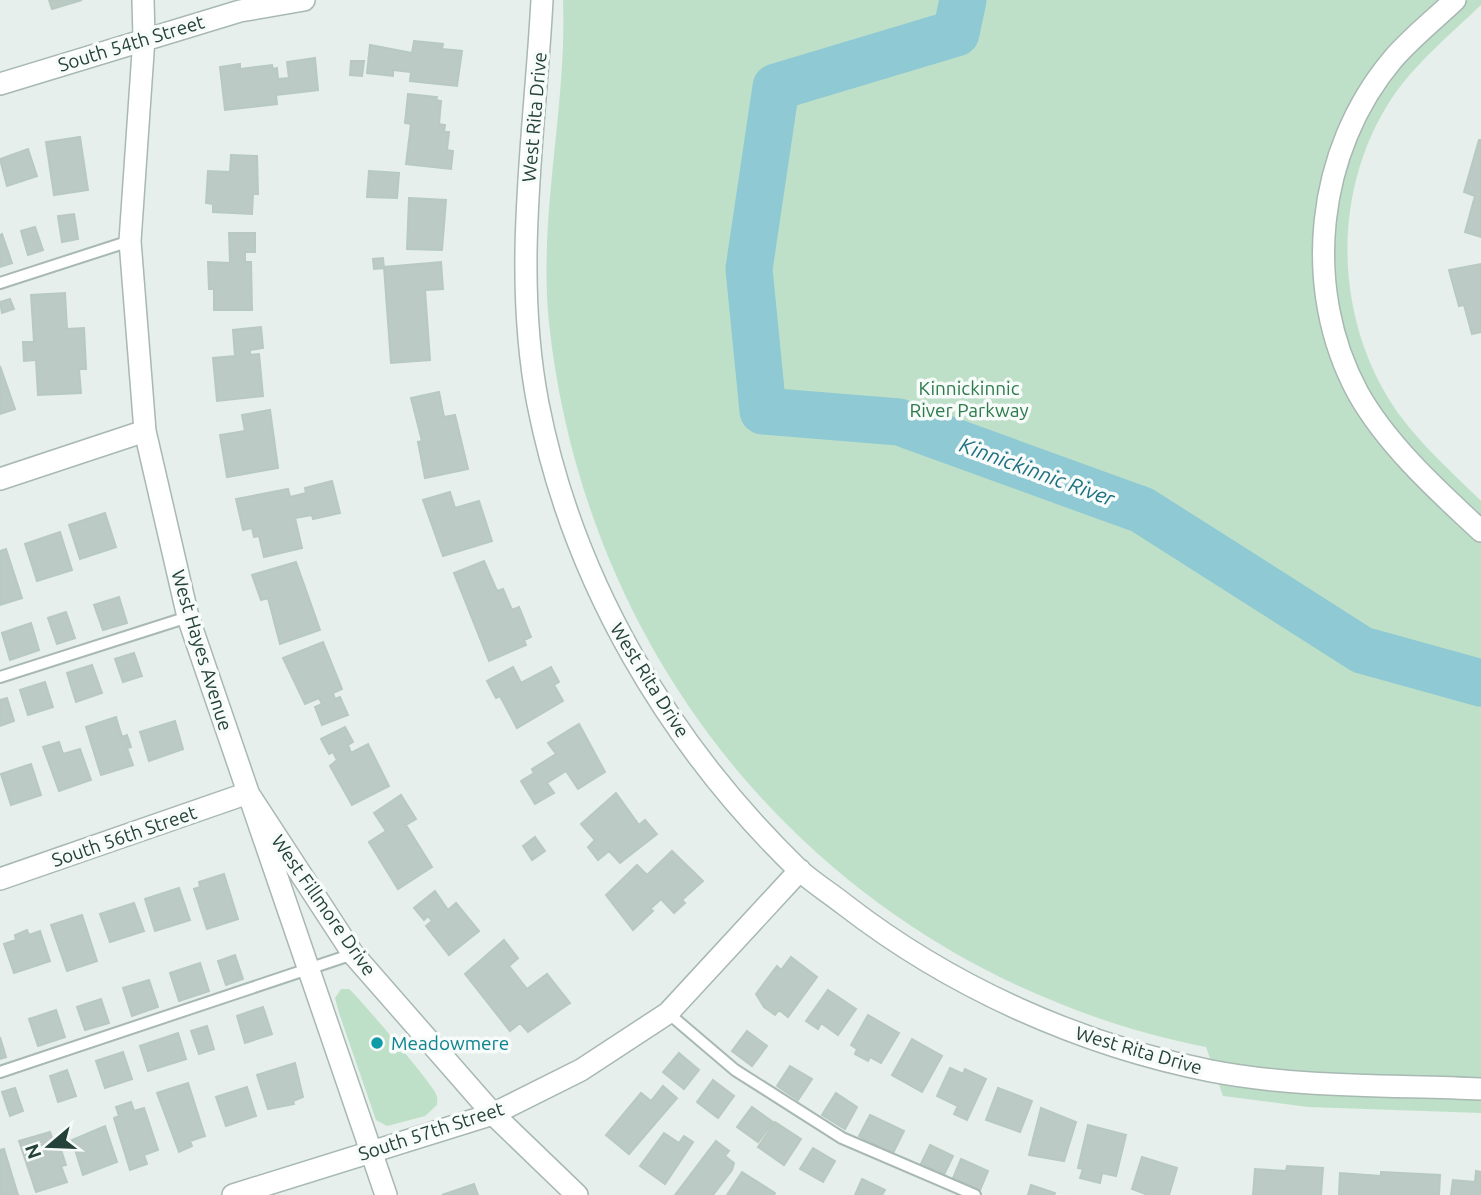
<svg xmlns="http://www.w3.org/2000/svg" width="1481" height="1195" font-family="Ubuntu,sans-serif">
  <rect width="100%" height="100%" fill="#e6efeb"/>
  <path fill="#bfe0c8" d="M563,0H1481V5C1450,35 1414,64 1390,101C1335,187 1334,300 1383,389C1406,432 1447,467 1481,501V1113L1308,1107L1223,1096L1206,1047C849,976 588,686 549,323C538,215 567,108 563,0Z
    M341,989H349C358,996 434,1086 436,1094C438,1098 437,1102 437,1105L425,1116L387,1126L376,1120L339,1013L335,998Z"/>
  <g fill="none" stroke-linecap="round" stroke-linejoin="round">
    <path stroke="#8ec9d4" stroke-width="47" d="M963,0L956,33L776,87L749,269L763,411L899,422L1142,510L1362,650L1481,683"/>
  </g>
  <path fill="#bbcac4" stroke="#b8c9c2" stroke-width="2" d="M49,0H82L52,9Z
    M414,41L443,44L442,49L462,51L457,86L410,81L411,72L393,70V76L367,73L370,45L412,53Z
    M315,58L318,90L276,95L277,104L225,110L220,67L240,64V69L272,65L273,69L277,68L278,79L289,78L287,62Z
    M351,61H364L362,76L350,75Z
    M408,94L437,97L436,100L441,101L439,124L445,125L444,132H449L447,150L453,151L451,169L406,164L411,124L405,123Z
    M80,137L88,190L54,195L46,142Z
    M1479,140H1481V237L1465,232L1475,196L1464,192Z
    M28,149L37,176L7,186L0,159Z
    M231,155L257,156L258,194H253L252,214L213,212V204L206,203L208,171L230,172Z
    M369,171L399,173L397,198L367,197Z
    M409,198L446,200L442,250L407,249Z
    M74,214L78,239L62,242L58,216Z
    M35,227L43,250L28,255L21,231Z
    M229,233H255V252H245V262H251L252,310H214V289H209L208,262L230,263Z
    M2,234L12,263L0,267V235Z
    M383,258L384,268L374,269L373,259Z
    M441,262L443,289L425,290L430,360L391,363L384,267Z
    M1481,264V332L1472,334L1464,305L1459,306L1449,270Z
    M65,293L67,329L84,328L86,369H79L81,393L38,395L36,360L24,361L23,342H34L31,295Z
    M10,299L14,309L2,313L0,302Z
    M261,327L263,348L250,350V355L259,354L263,396L217,401L213,358L235,356L233,330Z
    M0,366L15,409L0,414Z
    M439,392L444,417L455,415L468,469L425,478L418,442L422,441L411,398Z
    M270,410L278,468L227,477L220,435L245,431L242,415Z
    M332,481L340,513L313,519L312,515L295,518L302,548L264,557L259,536L254,537L252,528L243,530L236,499L288,489L290,497L306,493L305,488Z
    M450,492L455,508L479,501L492,541L443,556L423,500Z
    M105,513L116,547L80,559L69,525Z
    M60,532L72,570L37,581L25,544Z
    M6,549L22,598L0,605V551Z
    M484,561L497,591L503,589L512,610L519,607L531,637L524,640L526,645L489,661L454,573Z
    M296,562L320,630L280,644L268,598L261,600L252,575Z
    M119,597L127,623L103,630L94,605Z
    M66,612L75,638L57,644L48,618Z
    M31,623L39,650L10,660L2,633Z
    M323,642L342,689L333,693L335,699L340,697L348,715L322,725L315,707L322,704L319,698L305,704L283,658Z
    M134,653L142,676L123,682L115,659Z
    M92,665L102,693L76,702L67,673Z
    M513,667L521,683L551,667L559,682L554,685L563,701L517,728L500,696L496,698L487,681Z
    M45,682L53,707L28,715L20,690Z
    M7,698L14,721L0,726V700Z
    M116,717L122,737L127,735L131,747L127,748L133,765L101,775L86,727Z
    M175,721L183,749L149,761L140,732Z
    M579,724L605,772L578,789L566,771L547,783L554,793L535,804L521,781L534,773L532,769L556,754L548,743Z
    M345,727L353,742L348,745L351,753L368,744L389,786L352,805L330,766L337,760L333,752L329,754L321,739Z
    M59,742L63,754L80,749L91,780L59,791L43,747Z
    M31,764L41,795L11,805L1,774Z
    M616,793L639,825L645,820L657,834L620,863L609,851L598,860L588,847L595,840L581,824Z
    M401,795L416,819L406,825L432,867L398,889L369,842L386,831L374,813Z
    M535,837L545,851L532,860L523,846Z
    M672,851L703,881L682,900L685,903L674,913L661,899L650,909L653,911L633,930L606,895L637,865L647,875Z
    M224,874L238,919L207,929L194,889L200,887L199,882Z
    M179,888L190,920L155,931L145,899Z
    M435,891L448,910L456,903L479,931L449,955L426,926L432,921L428,916L424,920L414,908Z
    M134,903L144,931L110,942L100,914Z
    M82,915L97,961L67,971L51,925Z
    M27,930L29,935L40,931L50,961L14,973L4,944L16,940L15,935Z
    M504,940L518,958L509,966L527,989L547,974L570,1003L528,1032L520,1023L510,1031L465,974Z
    M235,955L243,979L226,985L218,961Z
    M791,957L817,977L788,1017L779,1010L775,1015L764,1007L756,994L777,966L781,970Z
    M200,963L209,991L179,1001L170,973Z
    M149,980L158,1007L132,1016L123,988Z
    M828,990L856,1009L838,1035L821,1023L818,1029L806,1021Z
    M101,999L109,1023L85,1030L77,1007Z
    M263,1007L272,1034L245,1043L237,1016Z
    M56,1010L65,1037L38,1046L29,1019Z
    M868,1015L899,1033L881,1063L870,1057L868,1061L855,1054L857,1049L851,1045Z
    M207,1026L214,1049L199,1054L191,1031Z
    M747,1031L767,1046L752,1066L732,1051Z
    M178,1033L186,1059L148,1071L140,1046Z
    M0,1037L6,1057L0,1059Z
    M912,1039L942,1056L922,1092L892,1075Z
    M123,1052L132,1079L105,1088L96,1061Z
    M679,1053L699,1070L684,1089L663,1072Z
    M295,1063L303,1097L293,1101L294,1104L268,1109L257,1075Z
    M790,1066L812,1079L798,1100L777,1086Z
    M950,1068L963,1074L965,1069L986,1079L967,1120L954,1114L958,1106L937,1096Z
    M67,1070L76,1096L58,1102L50,1076Z
    M713,1080L734,1096L718,1118L697,1102Z
    M188,1083L205,1136L190,1141L192,1146L179,1152L157,1093Z
    M663,1086L677,1098L629,1154L606,1135L641,1093L651,1101Z
    M247,1087L256,1116L226,1126L216,1097Z
    M15,1088L23,1111L10,1116L2,1092Z
    M998,1088L1032,1101L1020,1132L986,1120Z
    M836,1093L857,1107L845,1129L822,1115Z
    M131,1102L134,1111L144,1108L158,1150L144,1155L147,1164L130,1170L114,1118L119,1116L116,1107Z
    M752,1107L773,1122L758,1142L737,1127Z
    M1041,1108L1076,1122L1064,1161L1029,1155Z
    M870,1115L904,1131L892,1155L859,1136Z
    M775,1122L801,1139L784,1165L758,1147Z
    M1088,1125L1126,1135L1116,1176L1102,1173L1100,1183L1080,1178L1083,1169L1078,1168Z
    M105,1126L117,1162L83,1175L72,1140Z
    M50,1132L57,1151L61,1150L66,1165L61,1166L67,1182L36,1192L19,1141Z
    M664,1133L679,1143L684,1136L693,1142L665,1184L640,1166Z
    M716,1141L729,1151L725,1156L734,1163L732,1170L713,1195H675Z
    M930,1145L953,1156L942,1179L919,1168Z
    M813,1148L835,1161L823,1182L800,1169Z
    M4,1149L18,1195H0V1150Z
    M1142,1157L1177,1168L1169,1195H1148L1132,1189Z
    M961,1159L988,1171L978,1195L951,1183Z
    M1287,1166L1323,1168L1321,1195H1253L1255,1169L1286,1171Z
    M1476,1171L1481,1172V1195H1451L1453,1180L1475,1182Z
    M742,1172L775,1193L774,1195H727Z
    M1381,1172L1440,1175L1439,1195H1339L1340,1173L1381,1176Z
    M862,1179L885,1190L882,1195H855Z
    M474,1184L478,1195H442Z
    M1031,1185L1055,1193L1054,1195H1028Z"/>
  <g fill="none" stroke-linecap="round" stroke-linejoin="round">
    <defs>
      <path id="lane" d="M0,283L130,241
        M0,677L188,617
        M668,1013L735,1070L842,1138L975,1195
        M0,1072L353,954"/>
      <path id="street" d="M143,0L144,38L130,241L145,431L188,617L386,1195
        M542,0C535,134 512,270 538,404C573,582 669,744 798,869C812,882 830,893 845,905C951,987 1080,1045 1211,1071C1299,1088 1392,1085 1481,1089
        M1455,0C1435,19 1411,38 1393,59C1316,150 1301,288 1358,393C1387,445 1438,491 1481,531
        M0,84L240,11L304,0
        M0,479L145,431
        M0,879L248,793L353,954L493,1114L577,1195
        M233,1195L493,1114L581,1070L668,1013L800,870"/>
    </defs>
    <use href="#lane" stroke="#a8b8b2" stroke-width="14"/>
    <use href="#street" stroke="#a8b8b2" stroke-width="24"/>
    <use href="#lane" stroke="#fff" stroke-width="10"/>
    <use href="#street" stroke="#fff" stroke-width="21"/>
  </g>
  <circle fill="#0f9aa8" stroke="#f7fbf9" stroke-width="2.5" cx="377" cy="1043" r="7"/>
  <g text-anchor="middle" stroke-width="7" stroke-linejoin="round" paint-order="stroke">
    <g font-size="19" fill="#24423a" stroke="#f7fbf9">
      <text transform="translate(131 43) rotate(-17)" y="7">South 54th Street</text>
      <text transform="translate(534 117) rotate(-85)" y="7">West Rita Drive</text>
      <text transform="translate(202 650) rotate(73)" y="7">West Hayes Avenue</text>
      <text transform="translate(650 680) rotate(58)" y="7">West Rita Drive</text>
      <text transform="translate(124 836) rotate(-19)" y="7">South 56th Street</text>
      <text transform="translate(324 905) rotate(55)" y="7">West Fillmore Drive</text>
      <text transform="translate(1139 1050) rotate(16)" y="7">West Rita Drive</text>
      <text transform="translate(431 1131) rotate(-18)" y="7">South 57th Street</text>
    </g>
    <g font-size="19" fill="#2d7a4b" stroke="#f7fbf9">
      <text x="969" y="395">Kinnickinnic<tspan x="969" dy="22">River Parkway</tspan></text>
    </g>
    <g font-size="19" fill="#0d838f" stroke="#f7fbf9" text-anchor="start">
      <text x="391" y="1050">Meadowmere</text>
    </g>
    <g font-size="21" font-style="italic" fill="#1c6f80" stroke="#f7fbf9">
      <text transform="translate(1037 472) rotate(20)" y="7">Kinnickinnic River</text>
    </g>
  </g>
  <g transform="translate(49 1146) rotate(251)" stroke="#f7fbf9" stroke-width="5" paint-order="stroke">
  <path d="M0-5L12 26L0 18L-12 26Z" fill="#24423a"/>
  <text y="-10" font-size="19" font-weight="bold" text-anchor="middle" fill="#24423a">N</text>
  </g>
</svg>
